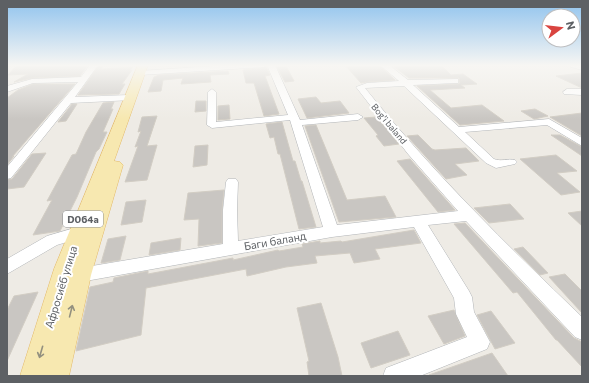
<svg xmlns="http://www.w3.org/2000/svg" width="589" height="383" font-family="Commissioner,sans-serif">
  <rect width="100%" height="100%" fill="#eeebe5"/>
  <path fill="#c9c6c2" stroke="#d2cdc4" d="M17,65H88L80,76L32,78L14,82L28,74L8,75Z
    M99,65H104L101,69L133,67L130,70H132L122,84H125L119,94L78,95Z
    M345,65H379L395,80L367,82L361,83Z
    M392,65H441L451,75L463,74L477,84L461,85L465,88L430,90L451,108L482,105L504,121L460,125L417,86L458,84L460,83L459,78H409Z
    M286,66L294,81L285,82L277,67Z
    M266,67L270,75L265,76L279,114L264,116L254,83H246L243,70Z
    M228,71L229,74L210,75L211,82L181,84L183,78L163,80L161,91L148,92L154,77L159,75Z
    M582,73V88L556,76Z
    M33,84H75L12,157L14,156L7,165V98L18,90Z
    M316,97L321,103L340,101L349,113L307,118L298,99Z
    M196,101H206V111L195,112Z
    M114,102L111,109H113L103,132H107L99,149L96,152L77,197L60,231L33,235L52,200L47,201L72,155L76,154L86,132L103,103Z
    M72,104H77L66,121L58,122Z
    M229,105L230,119L218,120V106Z
    M535,109L548,116L534,119L521,111Z
    M582,113V136L550,117Z
    M157,116L147,146L157,145L147,180L125,182L138,146L135,147L141,131L138,132L142,117Z
    M376,117L386,128L399,144L384,146L376,136L378,135L364,118Z
    M282,122L293,161H295L301,181H302L316,227L299,229L280,154H278L274,137L270,138L266,124Z
    M316,125L347,200L385,196L396,217L339,222L305,126Z
    M418,135L432,149L435,150L466,148L479,161L455,164L467,175L446,179L407,136Z
    M551,135H560L582,147V156Z
    M208,145L207,165L193,167L195,146Z
    M46,153L24,187L7,189V180L12,179L32,154Z
    M556,155L577,171L557,173L580,192L561,195L520,159Z
    M410,159L455,210L438,212L397,161Z
    M224,190L222,210V243L198,246L199,219L184,220L188,193Z
    M146,200L142,222L121,225L126,202Z
    M510,204L524,219L489,223L474,208Z
    M582,211V226L568,213Z
    M465,223L574,338L582,342V367L557,340H556L517,292L513,293L454,224Z
    M414,230L421,243L375,249L380,259L354,263L350,253L315,256L317,263L286,267L247,276L246,269L146,288L141,335L76,351L90,287L113,282L114,278L148,271V274L233,258V260L278,250L279,251L303,247L302,244L320,241V243L341,241L342,242Z
    M126,236L120,260L101,263L108,239Z
    M181,238L180,250L149,255L151,243Z
    M523,247L548,273L540,275L514,249Z
    M565,274L582,291V313L549,277Z
    M38,292L25,321L7,361V310L14,296Z
    M321,303L338,357L342,376H309L307,362L309,361L297,308Z
    M454,310L465,336L444,344L428,316Z
    M491,311L515,343L495,349L477,315Z
    M398,331L410,355L371,368L361,343Z
    M492,353L508,376H429V375Z"/>
  <g fill="none" stroke-linecap="round" stroke-linejoin="round">
    <defs>
      <path id="minor" d="M90,65H98L75,97L129,95L132,96L133,98L132,100L71,103L11,178L7,179V167L78,82L33,83L7,92V86L32,79L81,77Z
        M228,65H275L300,120L358,114L363,117L358,120L302,125L337,225L458,211L408,154L356,87L367,83L399,81L380,65H389L408,80L458,79V83H455L413,85L459,127L549,119L582,138V146L547,125L465,132L494,159C501,162 508,158 515,160L517,162L515,164L496,168L486,163L404,86L365,88C431,171 506,244 582,317V340L575,337L466,221L428,225L469,291L472,297L474,312L490,342L487,349L420,376H383L386,368L467,337L456,314L454,298L414,227L332,237L80,282L74,280L72,275L74,270L80,268L223,244V210L226,182L228,179H236L238,182L237,210L238,241L323,227L290,120L212,128L207,125L208,92L212,89L216,92V122L288,115L267,65L264,67L140,75L136,73L140,71Z
        M570,65H582V70L571,67Z
        M567,89H582V95L564,94L563,92Z
        M78,227L83,229L85,233L83,237L57,245L7,274V259L47,236Z"/>
      <path id="major" d="M138,65H148L114,161L120,162L123,165L91,275L69,376H20L54,269Z"/>
    </defs>
    <use href="#minor" stroke="#b2b5b8" stroke-width="1"/>
    <use href="#major" stroke="#e4ba68" stroke-width="1"/>
    <use href="#minor" fill="#fff" fill-rule="evenodd"/>
    <use href="#major" fill="#f7e8b0" fill-rule="evenodd"/>
  </g>
  <defs><path id="oneway-shaft" d="M-6 0H5M1.5-3L5.5 0L1.5 3" fill="none" stroke-width="1.6" stroke-linecap="round" stroke-linejoin="round"/></defs>
  <g stroke="#93907f">
    <use href="#oneway-shaft" transform="translate(71 311) rotate(-76)"/>
    <use href="#oneway-shaft" transform="translate(41 352) rotate(106)"/>
  </g>
  <linearGradient id="sky" x2="0" y2="1"><stop stop-color="#90c3ee"/><stop offset="0.55" stop-color="#f7f6f3"/><stop offset="1" stop-color="#f7f6f3" stop-opacity="0"/></linearGradient>
  <rect width="589" height="119" fill="url(#sky)"/>
  <g text-anchor="middle" stroke-width="4" stroke-linejoin="round" paint-order="stroke">
    <g font-size="9" fill="#5d6064" stroke="#fff">
      <text transform="translate(389 124) rotate(50)" y="3">Bog'i baland</text>
    </g>
    <rect fill="#fff" stroke="#8e9092" stroke-width="1" x="63" y="211" width="40" height="16" rx="3"/>
    <g font-size="10" font-weight="bold" fill="#5d6064">
      <text x="83" y="223">D064a</text>
    </g>
    <g font-size="11" fill="#5d6064" stroke="#fff">
      <text transform="translate(275 241) rotate(-10)" y="4">Баги баланд</text>
      <text transform="translate(61 287) rotate(-73)" y="4">Афросиёб улица</text>
    </g>
  </g>
  <rect width="589" height="383" fill="none" stroke="#5d6064" stroke-width="16"/>
  <g transform="translate(561 28) rotate(75)"><circle r="19" fill="#ffffff" stroke="#bebfc1"/>
  <path d="M0-3L7 15L0 10L-7 15Z" fill="#d94440"/>
  <text y="-6" font-size="11" font-weight="bold" text-anchor="middle" fill="#5d6064">N</text>
  </g>
</svg>
